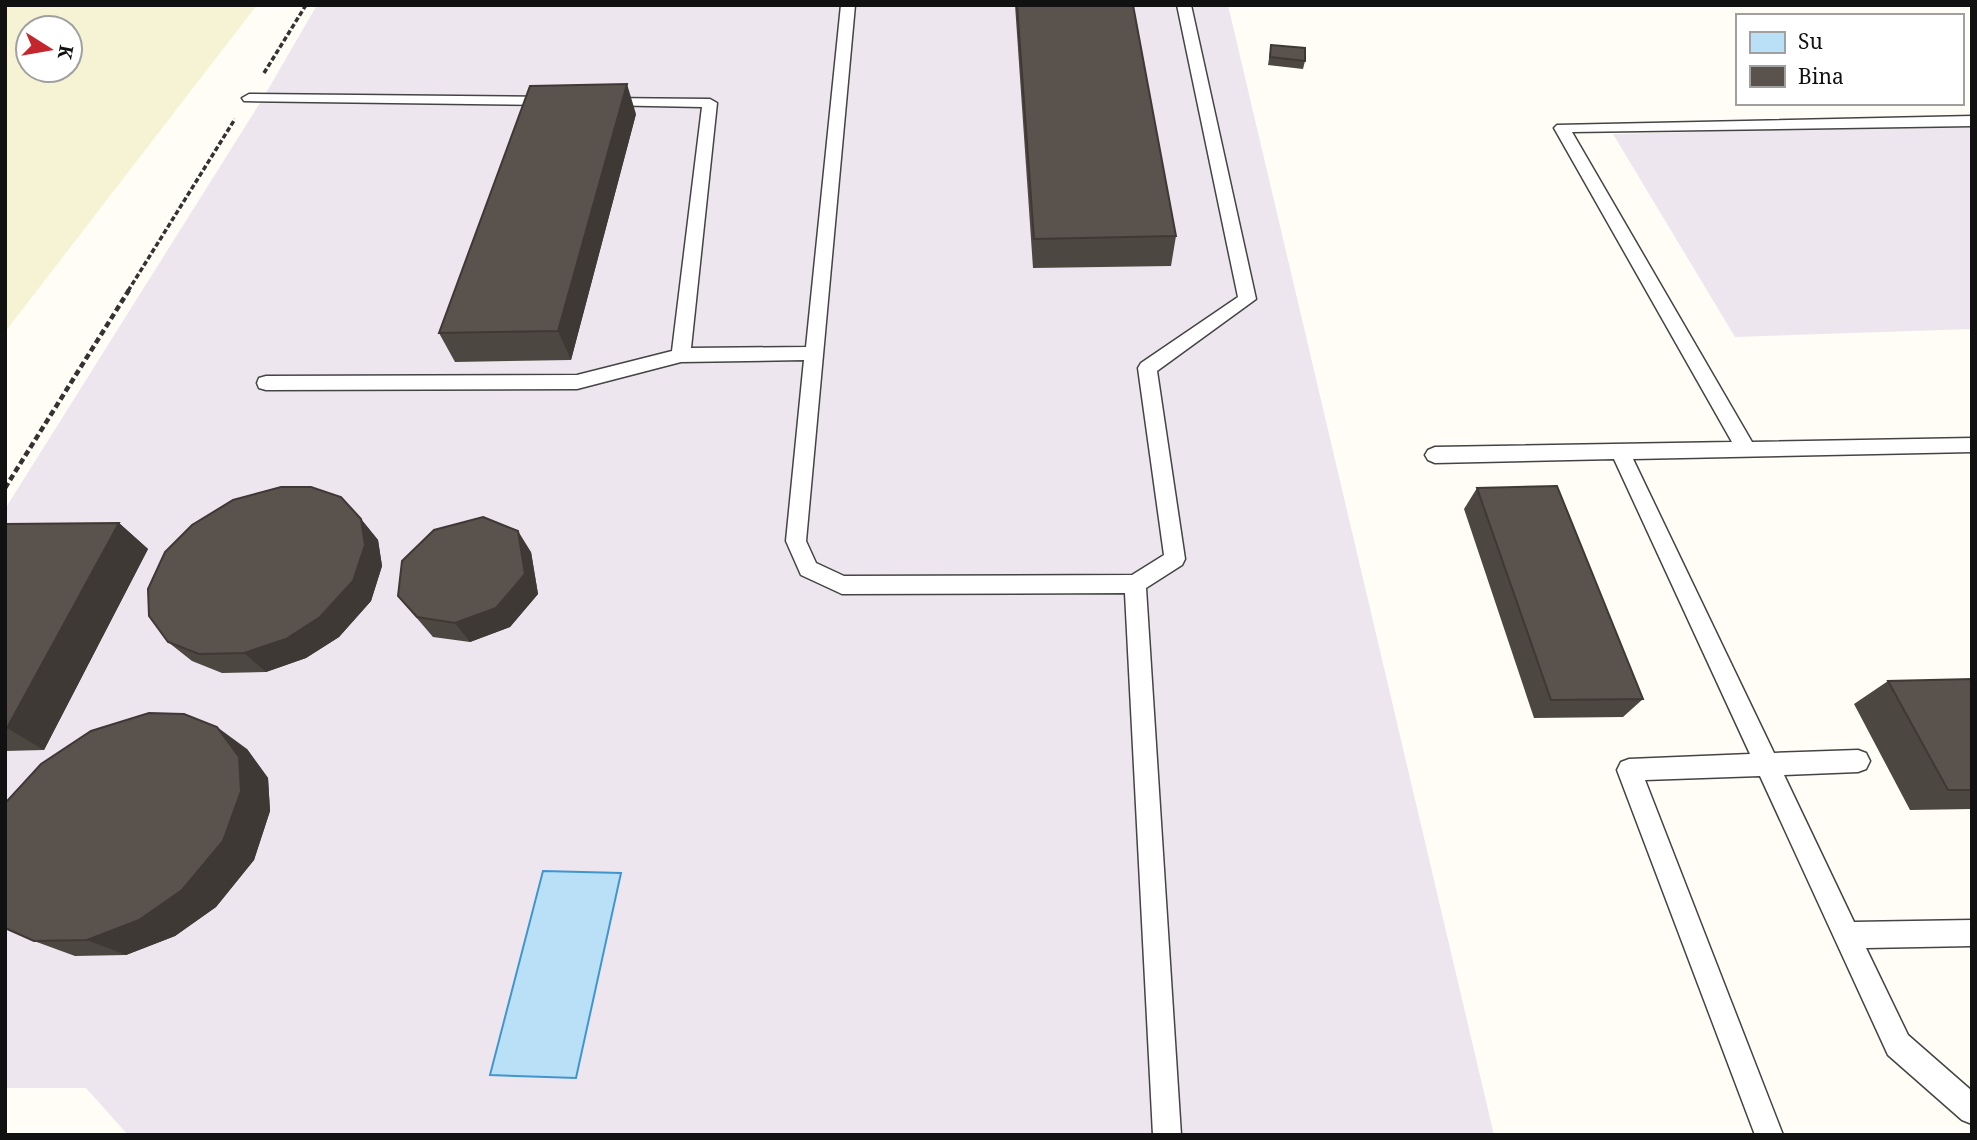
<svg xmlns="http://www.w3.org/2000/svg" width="1977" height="1140" font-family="'Noto Serif',serif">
  <rect width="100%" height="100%" fill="#fffdf5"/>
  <path fill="#eee6ef" d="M317,5H1228L1494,1135H128L86,1088H5V509L263,98Z
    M1972,125V329L1735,337L1613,134Z"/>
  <path fill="#f6f3d4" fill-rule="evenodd" d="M5,5H257L5,332ZM28,28H70V70H28Z"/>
  <path fill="#b9e0f7" stroke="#3f96cf" stroke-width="2" d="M543,871L621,873L576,1078L490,1075Z"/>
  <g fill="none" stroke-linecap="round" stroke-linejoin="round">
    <defs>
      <path id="lane" d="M841,5H855L806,541L816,563L844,576L1132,575L1164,555L1138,368L1141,363L1238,297L1177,5H1191L1256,299L1157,371L1185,559L1182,565L1146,588L1181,1135H1153L1125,593L842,594L801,575L786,541L804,360L681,362L577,389L266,390L259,388L257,383L259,378L266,376L577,375L672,351L702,107L598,105L596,102L598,99L603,98L710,99L717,103L691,348L806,347Z
        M249,94L554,97L561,101L554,105L244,101L242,98Z
        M1972,116V126L1572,132L1752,442L1972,438V452L1633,459L1774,753L1858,750L1866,753L1870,761L1866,769L1858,772L1784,775L1854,922L1972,920V946L1866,948L1908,1035L1972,1091V1124L1962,1120L1888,1055L1760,776L1645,780L1783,1135H1755L1617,770L1621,762L1629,759L1750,754L1614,459L1435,463L1428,460L1425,455L1428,450L1435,447L1732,442L1554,128L1557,125Z"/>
    </defs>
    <use href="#lane" stroke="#444" stroke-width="3"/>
    <path stroke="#333" stroke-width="3.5" stroke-dasharray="5 2.5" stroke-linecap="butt" d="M264,73L306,5
      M128,291L235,119"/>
    <path stroke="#333" stroke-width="4.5" stroke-dasharray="6 3.5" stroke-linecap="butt" d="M5,488L129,290"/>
    <use href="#lane" fill="#fff" fill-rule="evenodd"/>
  </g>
  <path fill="#4d4742" d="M1015,5H1133L1176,236L1171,266L1033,268Z
    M1271,45L1305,61L1303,69L1268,65Z
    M636,114L571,360L455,362L439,333Z
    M1477,488L1643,699L1623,717L1534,718L1464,509Z
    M361,519L378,540L382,566L371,601L339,637L306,658L266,672L222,673L192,661L168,642Z
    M119,523L148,549L44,750L5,751V524Z
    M531,552L538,594L510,627L470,642L433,637L398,596Z
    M1972,679V809L1910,810L1854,704L1888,681Z
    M247,749L268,778L270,811L254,860L216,907L175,936L126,955L75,956L34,941Z"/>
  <path fill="#3f3936" d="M627,84L636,114L571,360L558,331Z
    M361,519L378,540L382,566L371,601L339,637L306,658L266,672L244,653Z
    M119,523L148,549L44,750L7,728Z
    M518,531L531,552L538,594L510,627L470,642L455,623Z
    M217,727L247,749L268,778L270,811L254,860L216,907L175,936L126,955L87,940Z"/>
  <path fill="#5a524d" stroke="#3f3936" stroke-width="2" d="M1017,5H1133L1176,236L1034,239Z
    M1271,45L1305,48V61L1270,57Z
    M627,84L558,331L439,333L530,86Z
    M1557,486L1643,699L1551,700L1477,488Z
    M281,487H311L341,497L361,519L365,545L353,581L320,617L286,639L244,653L199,654L168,642L149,616L148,589L165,552L192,525L233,500Z
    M483,517L518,531L525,574L496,608L455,623L417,617L398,596L402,561L434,530Z
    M119,523L7,728H5V524Z
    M1972,679V790H1948L1888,681Z
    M149,713L184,714L217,727L239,757L241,791L223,841L182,890L139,920L87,940L34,941L5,928V804L7,801L41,764L91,731Z"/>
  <rect width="1977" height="1140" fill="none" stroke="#111111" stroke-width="14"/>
  <rect x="1736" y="14" width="228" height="91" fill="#ffffff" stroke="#a0a0a0" stroke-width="2"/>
  <rect x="1750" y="32" width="35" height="21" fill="#b9e0f7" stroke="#a0a0a0" stroke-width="2"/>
  <text x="1798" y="49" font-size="21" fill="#111111">Su</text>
  <rect x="1750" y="66" width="35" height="21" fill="#5a524d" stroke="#a0a0a0" stroke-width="2"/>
  <text x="1798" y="84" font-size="21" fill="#111111">Bina</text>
  <g transform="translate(49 49) rotate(101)"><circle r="33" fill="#ffffff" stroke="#a0a0a0" stroke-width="2"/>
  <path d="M0-5L12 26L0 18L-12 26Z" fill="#c4262e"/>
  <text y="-10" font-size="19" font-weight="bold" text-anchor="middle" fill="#111111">K</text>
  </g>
</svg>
